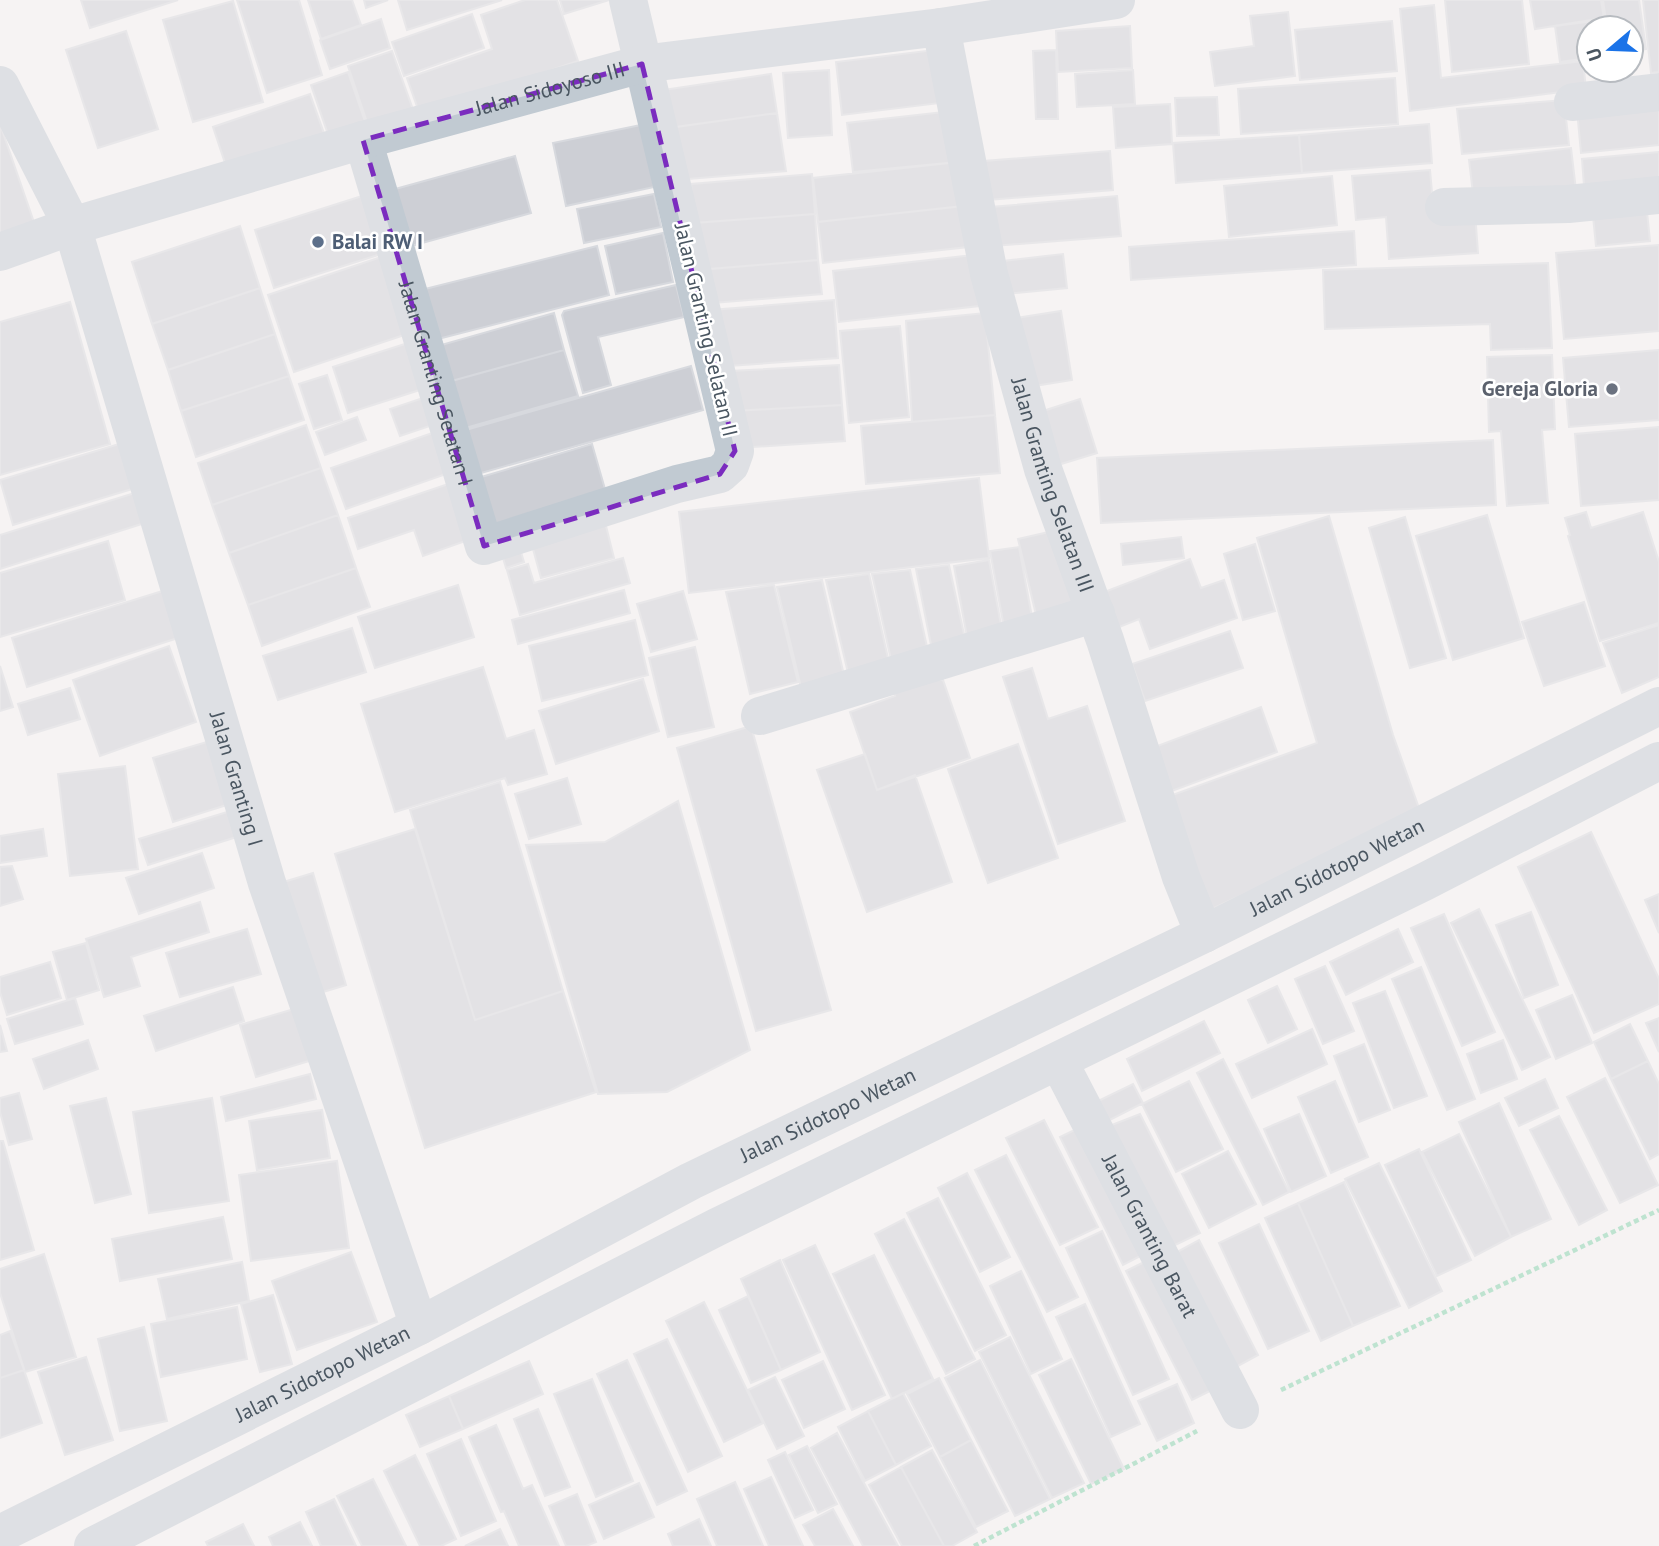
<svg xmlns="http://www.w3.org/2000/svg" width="1659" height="1546" font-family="'PT Sans',sans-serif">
  <rect width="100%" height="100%" fill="#f5f3f3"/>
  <path fill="#cdcfd5" stroke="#d7d9de" stroke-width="2" d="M81,0H178L90,28Z
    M237,0H299L322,75L267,93Z
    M308,0H352L361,25L321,39Z
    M364,0H388L366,8Z
    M398,0H502L407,30Z
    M525,0H557L578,61L420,115L407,78L492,49L481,15Z
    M560,0H609L564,14Z
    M1445,0H1522L1529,64L1452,72Z
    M1530,0H1601L1604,18L1535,29Z
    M1603,0H1639L1646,49L1631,52V28H1607Z
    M1643,0H1659V72L1651,73Z
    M233,1L263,102L193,122L163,20Z
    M1434,5L1441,78L1583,61L1586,89L1410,111L1400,9Z
    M1288,12L1295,76L1215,86L1210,52L1254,46L1250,16Z
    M472,14L484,48L404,76L392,42Z
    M381,19L390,48L330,69L320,40Z
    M1601,20L1602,28H1589V58L1560,62L1555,26Z
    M1392,21L1397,71L1300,80L1295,30Z
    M1130,26L1132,68L1058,72L1056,31Z
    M126,31L158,129L98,148L66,50Z
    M934,50L940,103L842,115L836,62Z
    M1056,50L1058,119H1036L1033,51Z
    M392,51L416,118L371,134L348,66Z
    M829,70L832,135L788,138L783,73Z
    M1133,70L1135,104L1077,107L1075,74Z
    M348,72L369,133L332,146L311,85Z
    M771,74L777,113L668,128L663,90Z
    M1395,78L1398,124L1241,134L1238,89Z
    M310,94L326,139L228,172L213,127Z
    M1217,97L1219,135L1177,136L1175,98Z
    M1564,100L1569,145L1462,154L1457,109Z
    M1659,102V145L1581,153L1577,110Z
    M1170,104L1172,144L1116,148L1113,107Z
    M952,111L958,162L853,172L847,123Z
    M777,113L786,171L676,180L668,128Z
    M0,124L36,228L0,240Z
    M1429,124L1432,163L1302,173L1299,135Z
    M641,125L654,187L566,206L553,143Z
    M1299,135L1302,173L1176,183L1173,143Z
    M1571,148L1576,190L1474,202L1469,160Z
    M1110,151L1113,190L988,200L984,161Z
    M1659,152V192L1585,199L1582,159Z
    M515,156L531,213L404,248L388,191Z
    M958,162L963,206L818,222L813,178Z
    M1430,170L1434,215L1475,212L1478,253L1389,259L1386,217L1356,220L1352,176Z
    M812,174L815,214L694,223L691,184Z
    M1332,176L1337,225L1229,237L1224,186Z
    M654,194L661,227L584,243L577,209Z
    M362,196L381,254L274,288L255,230Z
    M1117,196L1121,236L994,246L991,207Z
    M1646,202L1650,241L1596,246L1592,206Z
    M963,206L968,247L823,263L818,222Z
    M815,214L818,260L698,270L694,223Z
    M240,226L260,288L152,324L132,262Z
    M1354,231L1356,265L1131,280L1129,247Z
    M663,233L673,282L616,294L605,246Z
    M1659,245V331L1564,339L1556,253Z
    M597,246L609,295L434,340L421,290Z
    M1063,254L1067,288L1006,294L1003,261Z
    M387,255L413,332L294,372L268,295Z
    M973,255L979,306L839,322L833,271Z
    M818,260L822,294L701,304L698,270Z
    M1548,263L1552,348L1491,350L1490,324L1325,329L1323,270Z
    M676,285L684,317L598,337L611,385L583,393L562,315L564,311Z
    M260,288L275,334L168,370L152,324Z
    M834,300L838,358L715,367L711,310Z
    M70,302L110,444L0,475V322Z
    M1061,311L1072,380L1028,387L1016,318Z
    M554,313L564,350L448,382L438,346Z
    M985,313L995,415L912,422L906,321Z
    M900,326L909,417L849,423L840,331Z
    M275,334L289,376L181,411L168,370Z
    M411,342L426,388L348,413L333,367Z
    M564,350L578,396L462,429L448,382Z
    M1659,350V420L1569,427L1563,358Z
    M1552,355L1555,429L1542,430L1548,503L1507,506L1501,431L1489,432L1487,357Z
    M839,365L842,405L734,411L730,371Z
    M691,366L703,410L474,475L462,431Z
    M327,375L342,420L314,429L299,384Z
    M289,376L304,420L196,457L181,411Z
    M423,398L433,425L400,436L390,409Z
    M1080,399L1097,453L1058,465L1040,412Z
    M842,405L845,441L737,448L734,411Z
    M995,415L1000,473L866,484L861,426Z
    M357,417L366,440L325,455L316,432Z
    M306,425L321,468L212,505L198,463Z
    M1659,427V500L1581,506L1575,434Z
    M438,431L452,472L346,509L331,468Z
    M1493,440L1496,505L1101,523L1097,458Z
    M129,441L142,486L13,525L0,480Z
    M592,444L607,496L493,530L478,478Z
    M321,468L338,515L229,553L212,505Z
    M979,478L989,558L689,593L679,512Z
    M457,481L477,537L423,556L414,530L358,549L348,518Z
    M141,491L151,521L0,569V535Z
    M1586,512L1591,528L1643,512L1659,562V623L1600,641L1568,536L1570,535L1565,518Z
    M338,515L356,568L248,605L229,553Z
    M1487,515L1524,638L1453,660L1416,536Z
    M1329,516L1393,735L1420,811L1210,910L1164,798L1317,743L1257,538Z
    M1405,517L1446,658L1410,668L1369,528Z
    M604,518L614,558L541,578L530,538Z
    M1062,529L1080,609L1037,619L1018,539Z
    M1181,537L1184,558L1123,565L1121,544Z
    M108,541L125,600L0,637V573Z
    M518,542L524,562L506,568L500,548Z
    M1255,544L1275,611L1243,620L1224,554Z
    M1019,547L1034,628L1005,633L990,551Z
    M623,558L630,583L520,615L507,570L528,564L534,583Z
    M1190,559L1201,588L1224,580L1237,618L1150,649L1139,619L1112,630L1099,594Z
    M989,560L1004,641L969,648L954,566Z
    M949,565L967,648L933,655L916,569Z
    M356,568L370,607L262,646L248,605Z
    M910,570L929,656L892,664L872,574Z
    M869,574L890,667L849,677L826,580Z
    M822,580L846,684L803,696L777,587Z
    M458,585L474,637L375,668L358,617Z
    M774,585L798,682L750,694L726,592Z
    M172,588L187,635L27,687L12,638Z
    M624,590L630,613L518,644L512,620Z
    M683,591L697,639L651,652L637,604Z
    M1584,602L1605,666L1544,686L1522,622Z
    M635,620L648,675L542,701L529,646Z
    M1659,625V677L1622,693L1603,643Z
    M352,628L366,672L278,700L263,656Z
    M1230,631L1243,668L1145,701L1132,664Z
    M169,646L196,722L100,756L73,680Z
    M695,647L714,727L668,737L649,658Z
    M0,666L13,707L0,711Z
    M483,667L506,739L534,730L547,774L508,785L505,778L395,812L361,704Z
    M1032,668L1048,719L1087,706L1125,821L1058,844L1003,677Z
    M643,679L659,731L556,764L539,711Z
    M889,679L943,680L970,758L877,790L850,712L895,696Z
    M70,688L80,719L28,735L18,704Z
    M1261,707L1277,752L1169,792L1152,748Z
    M751,726L831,1010L756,1031L677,748Z
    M217,739L236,802L173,822L153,758Z
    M1018,744L1058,858L988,883L948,769Z
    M865,754L877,790L915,775L952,882L867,912L817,770Z
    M125,766L138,869L70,876L58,774Z
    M567,778L581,824L529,839L515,794Z
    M500,782L563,991L475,1020L410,810Z
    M678,801L750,1050L667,1092L598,1094L526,845L605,842Z
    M237,809L246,834L148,865L139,839Z
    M43,829L47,856L0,863V836Z
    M415,829L475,1020L563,991L596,1092L425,1148L335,854Z
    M1591,832L1659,979V1004L1594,1033L1518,867Z
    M202,853L214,888L139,914L126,878Z
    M12,866L23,899L0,906V867Z
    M313,873L346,985L310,996L277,884Z
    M1659,894V933L1645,900Z
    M200,902L209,932L131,957L140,986L104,997L86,939Z
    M1479,909L1550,1057L1522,1070L1451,923Z
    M1531,912L1558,985L1524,998L1496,925Z
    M1444,914L1495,1032L1462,1046L1411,928Z
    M247,929L261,974L180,997L166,953Z
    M1398,929L1413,962L1346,995L1330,962Z
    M86,943L99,990L67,1000L53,952Z
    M50,962L61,998L7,1015L0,992V977Z
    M1325,966L1354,1031L1323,1044L1295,979Z
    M1421,967L1475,1099L1447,1110L1392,979Z
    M1277,986L1297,1029L1268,1043L1248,1000Z
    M233,987L244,1021L156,1051L144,1016Z
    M1385,991L1427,1096L1394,1108L1353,1003Z
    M1572,995L1592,1043L1556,1059L1536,1010Z
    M75,998L83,1024L15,1044L7,1019Z
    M294,1009L309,1061L256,1077L240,1025Z
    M1659,1018V1052L1646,1023Z
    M1204,1021L1220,1053L1142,1091L1127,1059Z
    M1630,1024L1648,1061L1611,1079L1594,1042Z
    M0,1025L7,1051L0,1052Z
    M1312,1029L1327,1064L1252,1098L1236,1064Z
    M88,1040L98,1069L44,1089L33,1059Z
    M1503,1040L1517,1079L1481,1093L1467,1054Z
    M1364,1044L1390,1110L1359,1122L1334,1056Z
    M1223,1059L1289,1192L1263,1205L1197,1073Z
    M1648,1061L1659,1084V1154L1650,1159L1611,1079Z
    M310,1074L316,1099L226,1121L221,1097Z
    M1605,1078L1658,1185L1620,1203L1567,1097Z
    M1545,1079L1558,1108L1519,1126L1505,1098Z
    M1189,1081L1223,1149L1176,1172L1142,1104Z
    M1335,1081L1368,1157L1331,1173L1298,1097Z
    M1133,1084L1143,1103L1102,1124L1092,1104Z
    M19,1093L32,1139L9,1145L0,1112V1098Z
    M106,1098L131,1194L95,1203L70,1106Z
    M212,1098L229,1201L149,1213L133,1112Z
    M1499,1103L1551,1219L1511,1237L1459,1122Z
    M322,1110L330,1158L257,1170L249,1121Z
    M1140,1114L1200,1233L1165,1250L1104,1128Z
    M1299,1114L1326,1176L1291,1192L1264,1129Z
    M1559,1116L1607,1210L1579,1225L1530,1130Z
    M1044,1120L1098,1227L1060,1245L1006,1138Z
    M1089,1123L1152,1250L1123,1265L1060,1137Z
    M1459,1134L1511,1237L1475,1256L1422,1152Z
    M0,1141H3L34,1250L0,1260Z
    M1419,1149L1471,1260L1437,1276L1385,1165Z
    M1228,1151L1256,1204L1209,1228L1182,1174Z
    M1006,1155L1078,1297L1047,1312L975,1170Z
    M337,1161L349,1248L251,1261L239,1175Z
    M1379,1163L1442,1291L1409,1308L1345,1179Z
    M967,1173L1010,1257L980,1272L938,1188Z
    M1344,1182L1400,1306L1353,1326L1298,1203Z
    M938,1198L1006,1335L975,1351L907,1213Z
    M1298,1203L1353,1326L1321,1341L1265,1218Z
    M223,1217L232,1259L120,1281L112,1239Z
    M904,1219L975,1359L946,1374L875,1234Z
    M1259,1224L1309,1331L1268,1349L1219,1243Z
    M1102,1231L1169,1379L1133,1395L1066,1248Z
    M1199,1240L1258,1355L1227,1372L1168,1257Z
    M815,1245L885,1395L852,1410L783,1260Z
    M351,1252L377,1322L297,1350L272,1281Z
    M44,1254L76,1357L25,1372L0,1293V1269Z
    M874,1255L933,1379L892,1399L833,1274Z
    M1152,1258L1218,1387L1192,1400L1126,1271Z
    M780,1260L820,1352L781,1370L741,1279Z
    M242,1262L249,1301L167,1319L158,1279Z
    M1021,1271L1062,1359L1031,1374L990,1286Z
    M273,1295L292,1364L260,1372L241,1304Z
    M748,1296L781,1370L751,1383L719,1310Z
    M704,1302L763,1423L724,1442L666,1321Z
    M1085,1304L1140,1424L1111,1437L1056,1317Z
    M237,1307L247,1359L161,1377L151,1324Z
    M144,1327L167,1421L120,1431L98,1339Z
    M10,1331L24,1370L0,1378V1335Z
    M1010,1337L1084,1483L1052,1498L979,1352Z
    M667,1339L722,1456L688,1472L634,1354Z
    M86,1357L113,1440L65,1455L38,1372Z
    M1071,1359L1124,1469L1091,1484L1039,1375Z
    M627,1360L687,1491L657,1505L597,1374Z
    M980,1360L1050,1499L1015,1516L945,1378Z
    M529,1361L543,1394L463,1429L449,1396Z
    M823,1361L845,1409L804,1428L782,1380Z
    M24,1370L42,1423L0,1438V1378Z
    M775,1377L804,1436L777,1449L748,1390Z
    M939,1378L971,1440L940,1457L907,1394Z
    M592,1379L633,1481L596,1497L554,1394Z
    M1177,1384L1194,1423L1157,1441L1138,1401Z
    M903,1393L931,1446L896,1465L868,1411Z
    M449,1396L463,1429L420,1447L406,1415Z
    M538,1409L570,1487L545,1496L514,1419Z
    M868,1411L896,1465L865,1481L838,1427Z
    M496,1425L523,1489L532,1485L559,1546H519L504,1511L501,1512L469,1437Z
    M837,1433L898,1546H863L811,1448Z
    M461,1439L496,1521L461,1536L427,1454Z
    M971,1440L1008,1511L976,1527L940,1457Z
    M807,1446L837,1504L818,1513L789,1455Z
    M932,1450L977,1532L952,1546H944L901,1467Z
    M785,1452L813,1510L795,1518L768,1460Z
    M415,1455L456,1539L441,1546H420L384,1471Z
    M901,1467L944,1546H902L869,1485Z
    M771,1477L803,1546H769L744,1489Z
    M373,1479L406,1546H362L337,1496Z
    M735,1482L763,1546H717L697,1499Z
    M639,1483L654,1517L604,1539L589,1505Z
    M577,1494L596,1542L586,1546H566L549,1506Z
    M334,1499L356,1546H321L306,1512Z
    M833,1509L853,1546H815L803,1525Z
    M699,1519L711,1546H673L668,1534Z
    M300,1522L312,1546H273L269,1537Z
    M243,1524L254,1546H208L206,1542Z
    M500,1529L508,1546H465Z"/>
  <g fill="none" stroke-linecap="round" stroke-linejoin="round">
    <path stroke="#7ad0a6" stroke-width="4.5" stroke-dasharray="5 3.5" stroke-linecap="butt" d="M1281,1390L1659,1210
      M974,1546L1197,1431"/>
    <g stroke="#c1cad2" stroke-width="38">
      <path id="s1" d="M941,27L989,274L1043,469L1105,640L1181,877L1204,934"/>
      <path id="s2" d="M0,85L72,226L267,883L419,1326"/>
      <path d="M1573,102L1659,92"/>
      <path id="s3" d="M363,140L484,546L677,484L720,474L730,465L735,451L628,0"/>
      <path d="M1444,207L1568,204L1659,195"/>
      <path id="s4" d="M0,252L72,226L363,140L642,64L941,27L1116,0"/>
      <path d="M760,716L1096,613"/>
      <path id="s5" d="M1059,1062L1240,1410"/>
      <path id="s6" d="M0,1534L419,1326L691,1181L1204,934L1659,706"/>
      <path d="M93,1546L717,1227L1424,882L1659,761"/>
    </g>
  </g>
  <path d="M0 0H1659V1546H0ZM642,64L735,451L720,474L484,546L363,140Z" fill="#f5f3f3" fill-opacity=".55" fill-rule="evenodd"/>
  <path fill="none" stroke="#7b2cbf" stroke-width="5" stroke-dasharray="14 9" stroke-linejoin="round" d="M642,64L735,451L720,474L484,546L363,140Z"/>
  <circle fill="#5c6f8a" stroke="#fff" stroke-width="2.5" cx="318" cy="242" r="7"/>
  <circle fill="#6b7280" stroke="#fff" stroke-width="2.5" cx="1612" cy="389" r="7"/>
  <g text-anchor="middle" stroke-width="5" stroke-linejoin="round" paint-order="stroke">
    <g font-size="21" fill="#4a5661" stroke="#fff">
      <text dy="7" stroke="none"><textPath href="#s4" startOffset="574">Jalan Sidoyoso III</textPath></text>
      <text transform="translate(706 330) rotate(77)" y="7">Jalan Granting Selatan II</text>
      <text dy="7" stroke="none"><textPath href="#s3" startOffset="254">Jalan Granting Selatan I</textPath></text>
      <text dy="7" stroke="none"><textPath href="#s1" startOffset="472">Jalan Granting Selatan III</textPath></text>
      <text dy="7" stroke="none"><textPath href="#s2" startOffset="735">Jalan Granting I</textPath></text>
      <text dy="7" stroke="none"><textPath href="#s6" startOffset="1494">Jalan Sidotopo Wetan</textPath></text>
      <text dy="7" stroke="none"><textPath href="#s6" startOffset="928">Jalan Sidotopo Wetan</textPath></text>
      <text dy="7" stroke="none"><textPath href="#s5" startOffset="196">Jalan Granting Barat</textPath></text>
      <text dy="7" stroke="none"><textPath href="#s6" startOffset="360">Jalan Sidotopo Wetan</textPath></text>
    </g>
    <g font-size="21" font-weight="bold" fill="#4e5e75" stroke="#fff" text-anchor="start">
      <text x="332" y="249">Balai RW I</text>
    </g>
    <g font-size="21" font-weight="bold" fill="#5b616d" stroke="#fff" text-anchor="end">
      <text x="1598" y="396">Gereja Gloria</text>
    </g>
  </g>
  <g transform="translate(1610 49) rotate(251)"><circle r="33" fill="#ffffff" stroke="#b7bbc0" stroke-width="2"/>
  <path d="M0-5L12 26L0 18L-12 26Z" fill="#1a73e8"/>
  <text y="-10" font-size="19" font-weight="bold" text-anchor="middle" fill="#4a5661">U</text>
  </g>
</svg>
